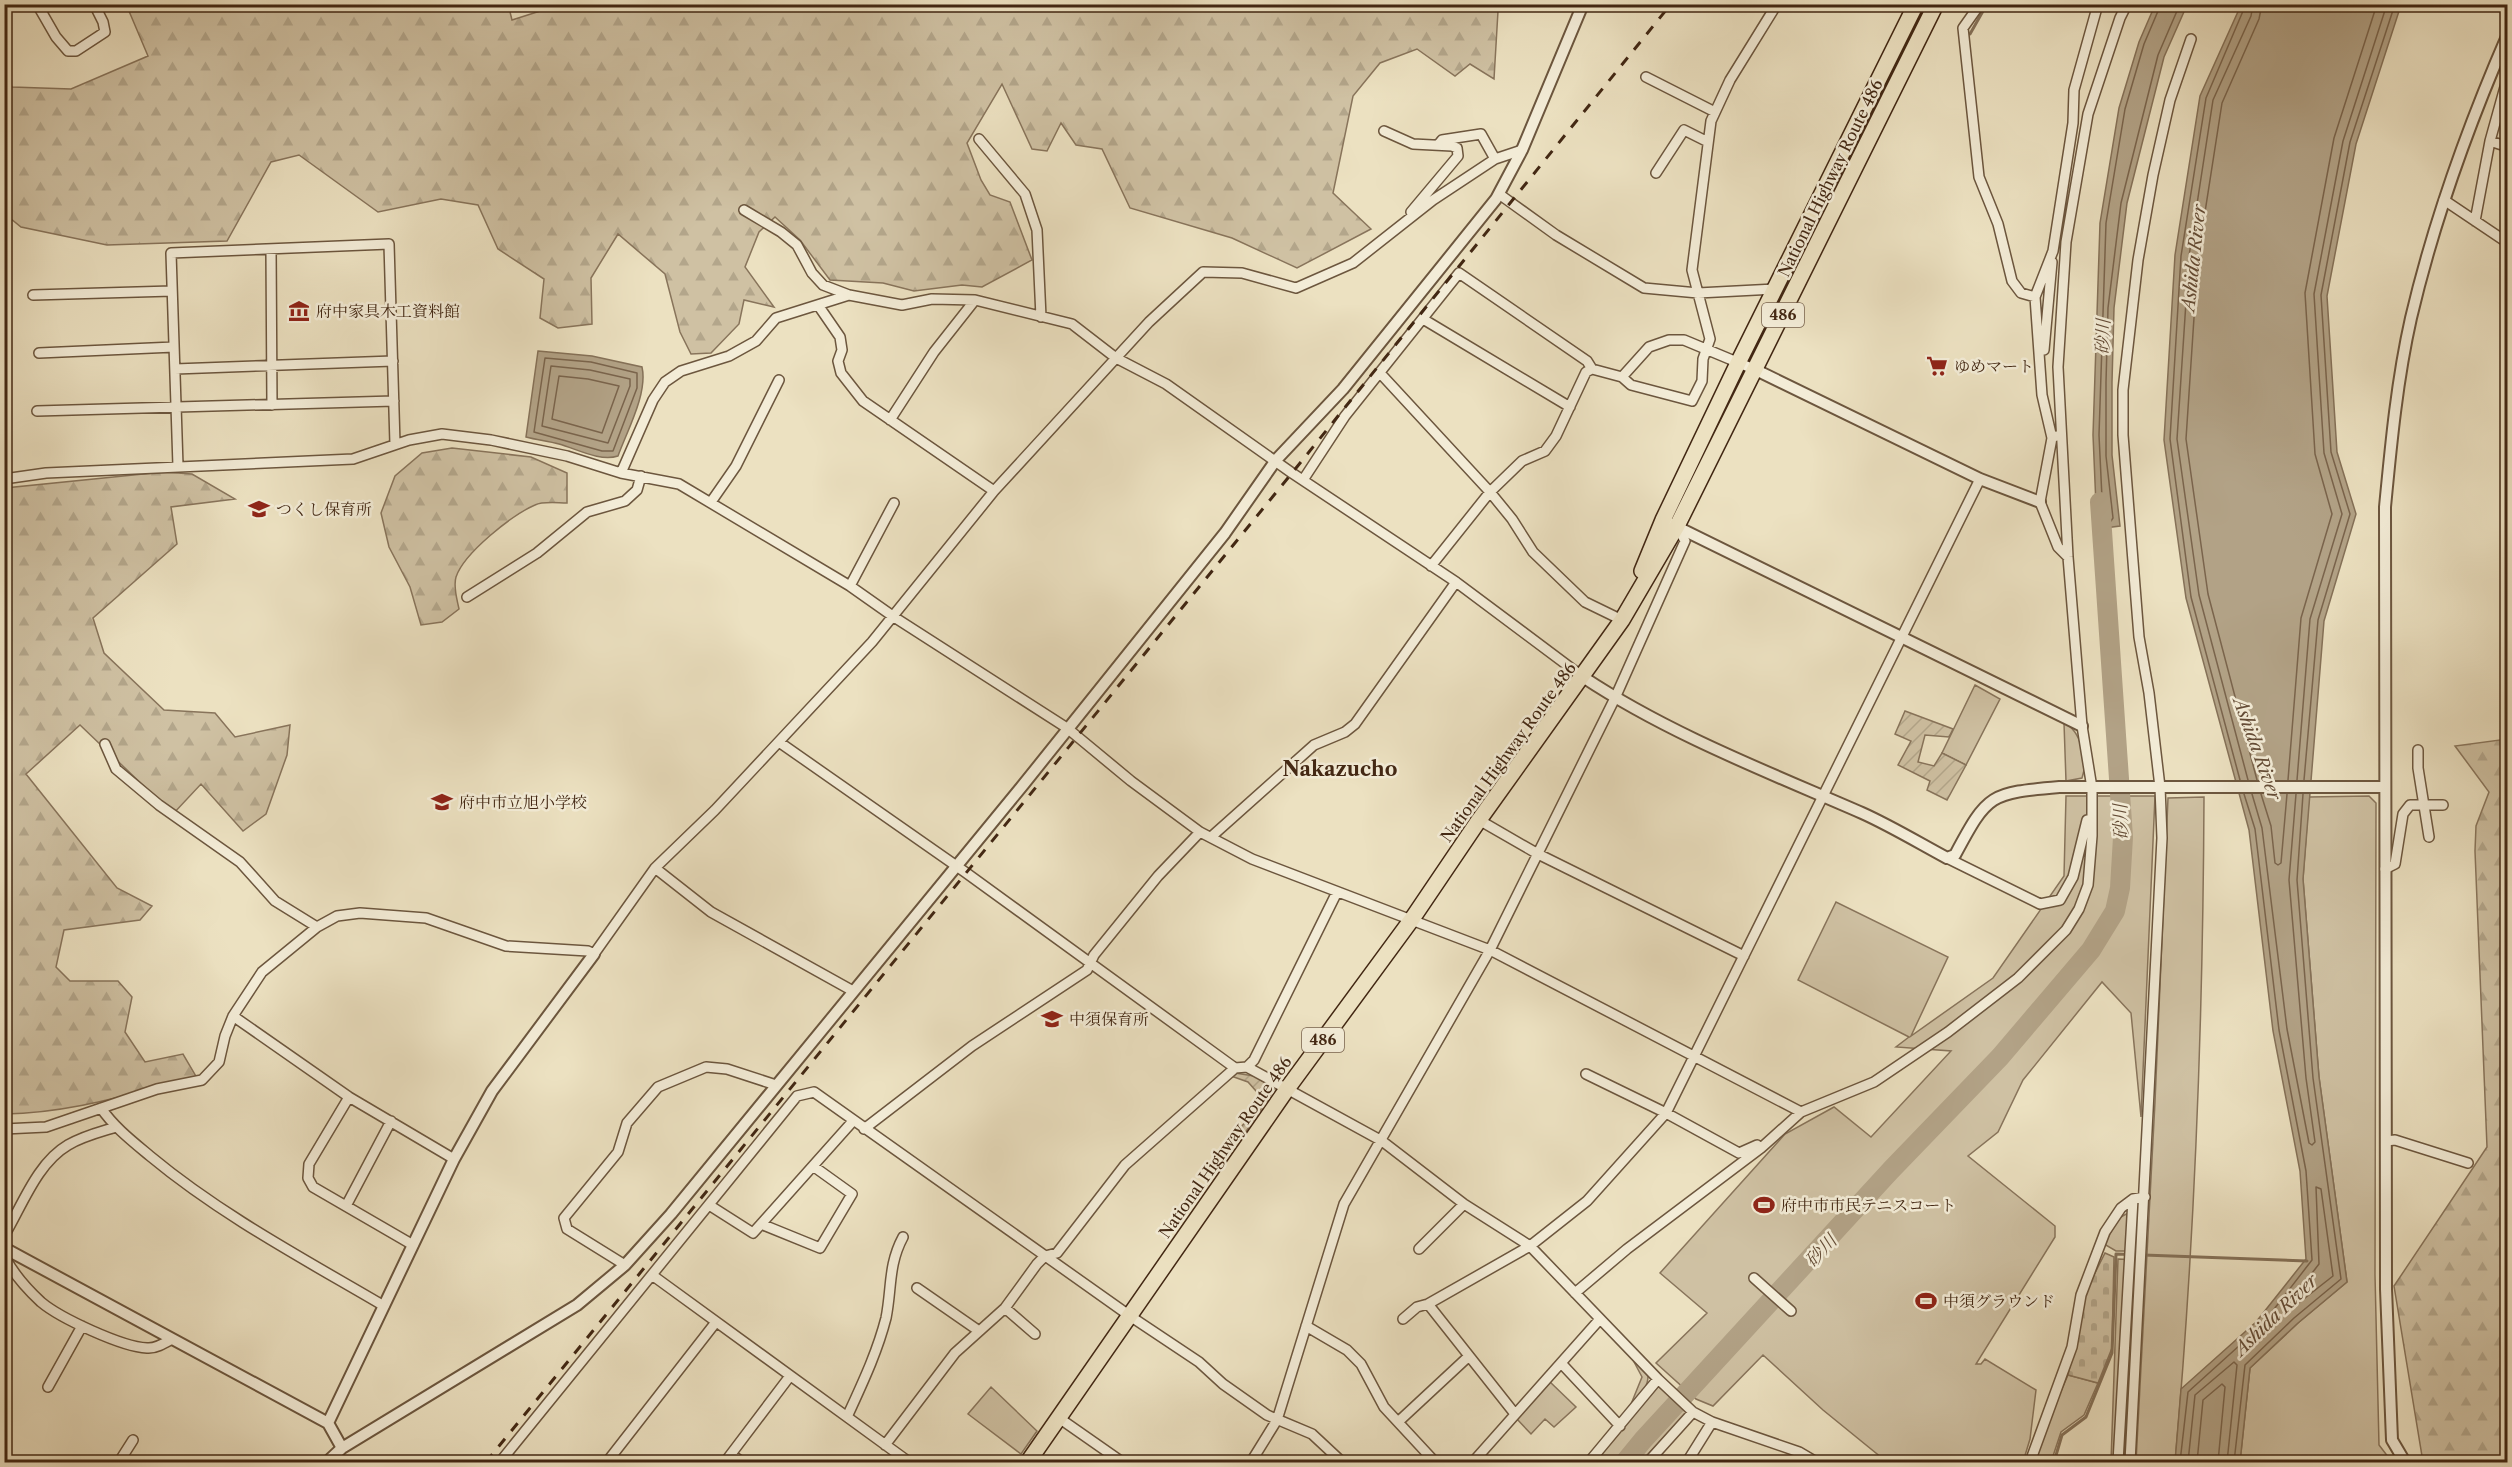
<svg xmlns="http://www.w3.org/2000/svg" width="2512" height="1467" font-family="'Libre Caslon Text','Noto Serif JP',serif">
  <defs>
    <pattern id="forest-firs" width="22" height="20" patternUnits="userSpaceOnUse" patternTransform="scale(1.5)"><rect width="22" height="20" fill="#cfc1a3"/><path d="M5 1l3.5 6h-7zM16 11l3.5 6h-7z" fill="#b3a68b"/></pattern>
    <pattern id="cemetery-stones" width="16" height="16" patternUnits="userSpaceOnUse" patternTransform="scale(1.5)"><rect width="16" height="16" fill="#cfc1a3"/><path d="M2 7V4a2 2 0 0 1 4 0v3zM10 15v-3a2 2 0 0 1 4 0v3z" fill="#b3a68b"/></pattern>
    <pattern id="garden-furrows" width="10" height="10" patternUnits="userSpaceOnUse" patternTransform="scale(1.5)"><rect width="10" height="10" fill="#cfc1a3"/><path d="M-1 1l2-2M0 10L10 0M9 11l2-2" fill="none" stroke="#b3a68b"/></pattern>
  </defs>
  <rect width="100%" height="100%" fill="#ece1c1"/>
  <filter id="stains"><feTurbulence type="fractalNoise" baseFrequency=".00333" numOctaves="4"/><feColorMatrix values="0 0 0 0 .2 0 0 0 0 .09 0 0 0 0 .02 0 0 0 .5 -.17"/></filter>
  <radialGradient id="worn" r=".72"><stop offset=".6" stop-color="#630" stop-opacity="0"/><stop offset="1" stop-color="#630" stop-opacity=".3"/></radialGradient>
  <path fill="#cfc1a3" stroke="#88745b" stroke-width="1.5" d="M1975,685L2000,699L1966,765L1942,753Z
    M2064,723C2081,730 2088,762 2082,778L2066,781Z
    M2066,796H2155L2141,1117L2131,1013L2102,982L2023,1080L1998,1132L1968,1156L2055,1226V1237L1976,1364H1981L1985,1359L2036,1390L2030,1439L2023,1462H1887L1823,1410L1763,1355L1713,1406L1696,1399L1656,1363L1707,1313L1660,1273L1785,1134L1834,1107L1871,1137L1951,1051L1896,1047L1909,1037L1798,980L1836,902L1948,957L1911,1036L1993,978L2064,876Z
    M2369,796L2376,803L2375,1275L2379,1445L2392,1462H2240L2250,1368L2298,1323L2347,1282L2319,1077L2303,879L2309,797Z
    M2204,797C2203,1019 2195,1241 2175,1462H2136L2155,1102L2168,798Z
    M2137,1208L2140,1213L2137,1251H2116L2104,1244L2119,1218Z
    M2118,1259L2136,1260L2126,1462H2111Z
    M1633,1360L1648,1373C1649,1389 1639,1397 1629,1409L1642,1377Z
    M2068,1375L2098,1383L2084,1415L2061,1432L2051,1462H2034L2043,1432Z
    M1549,1381L1576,1407L1554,1427L1545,1419L1531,1434L1516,1418Z
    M1658,1386L1687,1412L1641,1462H1593Z
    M991,1387L1037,1431L1021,1454L968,1414Z"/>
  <path fill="url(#forest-firs)" stroke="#88745b" stroke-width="1.5" d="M126,4H508L512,20L562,4L1524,5L1498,11L1494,79L1470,64L1455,76L1417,49L1380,63L1353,96L1333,193L1371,229L1297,268L1232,238L1130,208L1102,149L1076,145L1061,123L1047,151L1032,149L1002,84L967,143L981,180L990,195L1010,202L1032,260L982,287L962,285L914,291L883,283L830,280L800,240L775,217L759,232L745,267L774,307L744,300L739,324L711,353L691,354L680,332L665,274L618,234L591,278L592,324L558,328L540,318L544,279L498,249L478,205L441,199L378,212L299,155L271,162L227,241L107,245L21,227L5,214L4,70L12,87L71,89L148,56Z
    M452,448L531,457L567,473V503C557,503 543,501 535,505C512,515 464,553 456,577C453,587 457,599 459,609L442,622L421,625L410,587L389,547L381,513L395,476L422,453Z
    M163,472L192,474L235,499L171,507L177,544L93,618L104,653L164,710L215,713L235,737L290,725L287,755L266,814L243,831L201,784L173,814L80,725L26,774L117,888L152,906L140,920L64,930L56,967L70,981H118L132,997L125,1032L145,1062L183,1054L197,1078C134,1093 70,1113 5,1114V488Z
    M2507,739V1462H2423L2394,1286L2487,1147L2475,851L2476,826L2489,792L2455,746Z"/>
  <path fill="url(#cemetery-stones)" stroke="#88745b" stroke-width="1.5" d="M2105,1253L2114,1257L2112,1348L2098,1383L2068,1375L2085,1293Z"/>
  <path fill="url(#garden-furrows)" stroke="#88745b" stroke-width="1.5" d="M1905,711L1953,729L1949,737L1925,735L1918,762L1934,766L1942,753L1966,765L1947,800L1927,790L1930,781L1898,765L1911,741L1895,734Z
    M1235,1073L1254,1076L1275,1088L1243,1136L1236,1133L1264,1100L1248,1082L1231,1076Z"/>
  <path fill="#b2a286" stroke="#857158" stroke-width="1.5" d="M2155,5H2187L2164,57L2127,203L2114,308L2112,382V455L2120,526L2097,529L2093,435L2100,223L2119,108L2139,42Z
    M2241,5H2401L2356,144L2327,296L2337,452L2356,514L2324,621L2303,879L2319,1077L2347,1282L2298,1323L2250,1368L2240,1462H2175L2181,1389L2256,1322L2306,1259L2300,1171L2273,1031L2249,830L2186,598L2164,440L2175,255L2200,96Z
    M538,351L592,356L642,367C648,393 627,431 618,456C600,462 577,449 559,444C548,441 537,440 526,437Z"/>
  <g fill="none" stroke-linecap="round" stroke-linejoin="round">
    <path stroke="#7a644c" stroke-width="1.5" d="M2161,4L2144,44L2125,109L2106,223L2099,435L2103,519L2106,522L2111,521L2113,518L2106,456V382L2108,308L2121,203L2158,55L2180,4
      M545,358L591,362L637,373V388L613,451H602L534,432Z
      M551,366L590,370L630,379V386L608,443L542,426Z
      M559,376L588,379L619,386L602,433L552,419Z
      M2240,780L2191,597L2170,439L2181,256L2206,98L2246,4
      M2248,780L2199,595L2177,439L2189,256L2213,100L2251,16L2253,4
      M2257,780L2208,594L2186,439L2198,257L2222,103L2259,19L2262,4
      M2288,780L2301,618L2332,514L2315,454L2305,293L2334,138L2377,4
      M2297,780L2310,619L2342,514L2324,453L2314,294L2343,141L2387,4
      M2304,780L2318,620L2350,514L2331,452L2321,295L2350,142L2395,4
      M2252,794L2262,828L2287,1029L2309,1143L2312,1145L2315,1142L2306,1078L2289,880L2296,794
      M2261,794L2271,826L2275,863L2278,865L2281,863L2287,794
      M2316,1187L2321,1189L2333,1276L2286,1313L2285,1308L2319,1264Z
      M2180,1462L2188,1392L2261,1326L2312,1260L2306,1171L2279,1030L2255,829L2244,794
      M2188,1462L2195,1395L2234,1362L2237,1365L2227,1462
      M2197,1462L2203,1400L2222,1384L2225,1387L2218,1462
      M2234,1462L2245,1365L2294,1318L2341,1279L2313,1078L2297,880L2303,794"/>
    <path stroke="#857158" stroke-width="3" d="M1970,34L1987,4
      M2054,1462L2062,1435L2086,1417L2112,1353L2116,1254L2307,1261"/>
    <path stroke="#b2a286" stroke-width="20" d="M1625,1462L1643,1440L1891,1170L2000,1057L2091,950L2115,911L2120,888L2123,837L2100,502"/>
    <defs>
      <path id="minor" d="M37,4L56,37L68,51H76L105,32L103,22L94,4
        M1980,4L1963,28L1979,177L1998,224L2012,281L2021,293L2035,297
        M1646,77L1715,112
        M1384,131L1413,144L1452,146L1457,148L1458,156L1411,212
        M979,139L1025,194L1037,230L1041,317
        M2490,141L2508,147
        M1438,145L1442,140L1481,134L1495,159
        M1656,173L1684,130L1708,142
        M1499,194L1556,235L1644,288L1698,293L1775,289
        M2444,200L2508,243
        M744,210L781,232L797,245L812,273L823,285L849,295
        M2475,221L2490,141L2508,76
        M271,249L272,405
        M33,295L172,291
        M818,305L840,337L842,350L838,361L841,373L863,401L994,491
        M1423,319L1570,407
        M2044,350L2052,262
        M39,353L174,347
        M175,369L393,361
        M1380,373L1490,492L1512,519L1533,552L1585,602L1622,620
        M1622,377L1631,385L1692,401L1702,381L1703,359L1710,339L1692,270L1711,121L1730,80L1777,4
        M37,411L394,401
        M890,420L934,352L975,300
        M2056,436L2052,438L2040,502L2058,547L2068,557
        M2052,438L2042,395L2035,297L2053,251L2073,123L2074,90L2098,4
        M178,466L171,253L389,244L395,444
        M621,473L653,400L665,382L681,371L729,356L756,341L776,318L849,295L902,305L932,299L975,300L1072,324L1116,358L1166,384L1292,473L1456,582L1583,677
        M4,479L46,473L353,459L409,440L442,434L491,440L567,456L621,473L679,484L850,586L894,617L1067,728L1131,781L1200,832L1252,859L1490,950L1801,1112
        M1303,480L1345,416L1459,273L1587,361L1592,369
        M711,502L736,466L779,380
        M1431,566L1490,492L1522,461L1545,451L1556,436L1586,372L1592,369L1622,377L1649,347L1669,340H1684L1756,370
        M850,586L894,503
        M467,597L537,553L587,512L625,501L637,490L641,476
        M779,742L965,872L1235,1068L1247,1067L1382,1141L1464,1204L1530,1246L1658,1379L1693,1412L1712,1422L1799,1452L1816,1462
        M105,744L116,769L159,805L240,862L275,901L317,927
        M2418,750V768L2429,837
        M1479,820L1538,854L1744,956
        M1211,837L1314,745L1345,732L1355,724L1456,582
        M1947,858L2040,904L2060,900L2073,877L2087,820
        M655,868L711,912L853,991
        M2385,869L2395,864L2403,814L2410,805H2443
        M233,1016L349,1097L454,1159
        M1247,1067L1254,1060L1337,892
        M1586,1074L1666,1113L1739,1153L1757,1145L1760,1148
        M349,1097L309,1164L308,1178L313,1187L413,1245
        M101,1108C114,1127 132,1141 150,1156C221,1215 304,1259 384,1306
        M4,1129L46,1127L157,1089L202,1080L219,1062L225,1036L233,1016L262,972L317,927L337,916L360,913L426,918L506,946L588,951L594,954L655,868L715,810L872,642L994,491L1149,322L1203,272L1242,273L1296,288L1353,263L1433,200L1495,159L1522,150
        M864,1129L972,1046L1087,970L1094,955L1158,876L1200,832
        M2386,1141L2395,1140L2468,1163
        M709,1205L753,1233L853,1121
        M346,1206L391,1121
        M761,1224L820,1248L852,1194L813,1166
        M4,1236C22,1206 37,1163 68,1145C83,1136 100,1132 116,1127
        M1419,1249L1464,1204
        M9,1251L6,1259C15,1276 27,1289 41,1302C60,1318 122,1347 147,1348C155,1349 165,1343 172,1339
        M625,1265L567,1229L564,1218L618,1152L627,1123L658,1087L706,1067L727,1069L776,1085
        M652,1275L909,1462
        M1754,1278L1791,1311
        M917,1288L979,1331
        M1575,1293L1627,1249L1761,1148L1801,1112L1874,1082L1948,1032L2018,978L2066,930L2079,909L2088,885L2092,836V788L2082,726L2068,557L2058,367L2066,242L2088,114L2120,18L2127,4
        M1428,1304L1515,1414
        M1005,1308L1035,1334
        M1403,1319L1417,1307L1428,1304L1530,1246L1587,1201L1666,1113L1980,479
        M1306,1326L1347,1350L1361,1364L1384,1407L1435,1462
        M1561,1363L1620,1426
        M48,1387L82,1326
        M847,1417C862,1384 877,1353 886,1318C892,1288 888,1265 903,1237
        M1059,1418L1122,1462
        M1398,1422L1469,1356
        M885,1445L955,1353L1005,1308L1037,1264L1045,1256L1057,1253L1125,1165L1235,1068
        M731,1454L742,1462
        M4,1459L10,1462
        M119,1462L133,1440
        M500,1462L797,1096L814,1092L1130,1316L1199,1362L1223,1384L1267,1415L1312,1434L1342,1462
        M607,1462L716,1322
        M725,1462L790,1376
        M1251,1462L1277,1420L1344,1204L1490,950L1615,698L1685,541L1677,526
        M1473,1462L1600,1319
        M1589,1462L1658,1379
        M1648,1462L1693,1412
        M1687,1462L1712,1422
        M2030,1462L2072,1347L2081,1295L2105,1232L2121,1208L2133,1199L2145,1197
        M2118,1462L2133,1199
        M2130,1462L2162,838L2160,787L2149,693L2139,637L2123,435V390L2138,260L2153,175L2170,100L2191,39"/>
      <path id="tertiary" d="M1756,370L1980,479L2040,502
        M1663,520L2082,726
        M1583,677C1669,734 1768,772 1862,813C1891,826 1919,843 1947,858L1955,855C1988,793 1990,793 2060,787H2385
        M4,1248L328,1423L342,1448
        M328,1423L454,1159L492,1091L594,954
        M327,1462L342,1448L577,1305L625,1265L671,1214L1023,785L1225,533L1276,460L1343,389L1496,199L1522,150L1583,4
        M2405,1462L2392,1440L2386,1289L2385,507C2391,444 2397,380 2411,318C2434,220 2468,126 2508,34"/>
      <path id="trunk" d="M1642,571L1663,520L1739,361L1916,4
        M1028,1462L1287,1089L1412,919L1479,820L1622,620L1677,526L1936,4"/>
    </defs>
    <use href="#minor" stroke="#6c563e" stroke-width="12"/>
    <use href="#tertiary" stroke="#6c563e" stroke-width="14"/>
    <use href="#trunk" stroke="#422713" stroke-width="18"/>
    <use href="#minor" stroke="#f3ecd7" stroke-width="9"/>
    <use href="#tertiary" stroke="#f3ecd7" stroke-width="10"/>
    <use href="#trunk" stroke="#ece1c1" stroke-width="15"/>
    <path stroke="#422713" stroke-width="3" stroke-dasharray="10 10" stroke-linecap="butt" d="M486,1462L1292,473L1671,4"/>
  </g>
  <defs>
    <symbol id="museum-bare" viewBox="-9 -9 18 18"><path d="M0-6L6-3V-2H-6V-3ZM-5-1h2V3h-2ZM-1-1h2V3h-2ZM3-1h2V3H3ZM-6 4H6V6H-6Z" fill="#8f2418" stroke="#f3ecd7" stroke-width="2.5" paint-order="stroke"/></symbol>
    <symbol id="supermarket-bare" viewBox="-9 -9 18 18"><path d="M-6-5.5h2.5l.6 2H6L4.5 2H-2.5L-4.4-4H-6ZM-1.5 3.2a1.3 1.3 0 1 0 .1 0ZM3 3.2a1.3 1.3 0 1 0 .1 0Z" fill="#8f2418" stroke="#f3ecd7" stroke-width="2.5" paint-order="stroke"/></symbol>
    <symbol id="school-bare" viewBox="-9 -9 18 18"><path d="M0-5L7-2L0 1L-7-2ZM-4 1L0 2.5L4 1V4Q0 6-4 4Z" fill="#8f2418" stroke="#f3ecd7" stroke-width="2.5" paint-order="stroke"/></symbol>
    <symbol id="stadium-bare" viewBox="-9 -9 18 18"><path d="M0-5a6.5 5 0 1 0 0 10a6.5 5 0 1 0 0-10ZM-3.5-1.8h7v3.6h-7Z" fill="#8f2418" stroke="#f3ecd7" stroke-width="2.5" paint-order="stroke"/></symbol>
  </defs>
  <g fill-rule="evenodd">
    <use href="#museum-bare" x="284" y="296" width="30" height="30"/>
    <use href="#supermarket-bare" x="1922" y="351" width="30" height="30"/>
    <use href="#school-bare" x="244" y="494" width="30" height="30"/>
    <use href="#school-bare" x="427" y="787" width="30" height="30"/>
    <use href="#school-bare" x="1037" y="1004" width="30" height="30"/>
    <use href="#stadium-bare" x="1749" y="1190" width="30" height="30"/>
    <use href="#stadium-bare" x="1911" y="1286" width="30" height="30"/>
  </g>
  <g text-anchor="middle" stroke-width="5" stroke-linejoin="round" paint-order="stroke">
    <g fill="#f3ecd7" stroke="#77624e" stroke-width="1.5">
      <rect x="1762" y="303" width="42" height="24" rx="4.5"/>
      <rect x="1302" y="1028" width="42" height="24" rx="4.5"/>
    </g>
    <g font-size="15" font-weight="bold" fill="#422713">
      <text x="1783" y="320">486</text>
      <text x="1323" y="1045">486</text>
    </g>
    <g font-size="16" fill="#422713" stroke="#f3ecd7">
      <text transform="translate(1830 178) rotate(-64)" y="6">National Highway Route 486</text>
      <text transform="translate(1508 752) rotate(-54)" y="6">National Highway Route 486</text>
      <text transform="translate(1225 1147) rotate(-55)" y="6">National Highway Route 486</text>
    </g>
    <g font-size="16" fill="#422713" stroke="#f3ecd7" text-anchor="start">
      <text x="316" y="317">府中家具木工資料館</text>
      <text x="1954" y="372">ゆめマート</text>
      <text x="276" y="515">つくし保育所</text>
      <text x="459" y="808">府中市立旭小学校</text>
      <text x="1069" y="1025">中須保育所</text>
      <text x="1781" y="1211">府中市市民テニスコート</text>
      <text x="1943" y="1307">中須グラウンド</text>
    </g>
    <g font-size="18" font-style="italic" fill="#644c36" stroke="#f3ecd7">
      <text transform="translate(2194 258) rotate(-84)" y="6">Ashida River</text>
      <text transform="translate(2103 337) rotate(-88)" y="6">砂川</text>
      <text transform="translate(2257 749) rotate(70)" y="6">Ashida River</text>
      <text transform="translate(2121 822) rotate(-92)" y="6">砂川</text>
      <text transform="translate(1821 1251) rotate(-47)" y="6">砂川</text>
      <text transform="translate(2276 1315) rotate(-44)" y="6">Ashida River</text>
    </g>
    <g font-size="20" font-weight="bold" fill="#422713" stroke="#f3ecd7">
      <text x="1340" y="776">Nakazucho</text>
    </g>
  </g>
  <rect width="2512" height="1467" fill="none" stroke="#ece1c1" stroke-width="24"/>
  <rect x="6" y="6" width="2500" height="1455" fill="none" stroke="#422713" stroke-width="3"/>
  <rect x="12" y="12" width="2488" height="1443" fill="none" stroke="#422713" stroke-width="1.5"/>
  <rect width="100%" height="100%" filter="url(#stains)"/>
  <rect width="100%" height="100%" fill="url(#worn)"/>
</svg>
